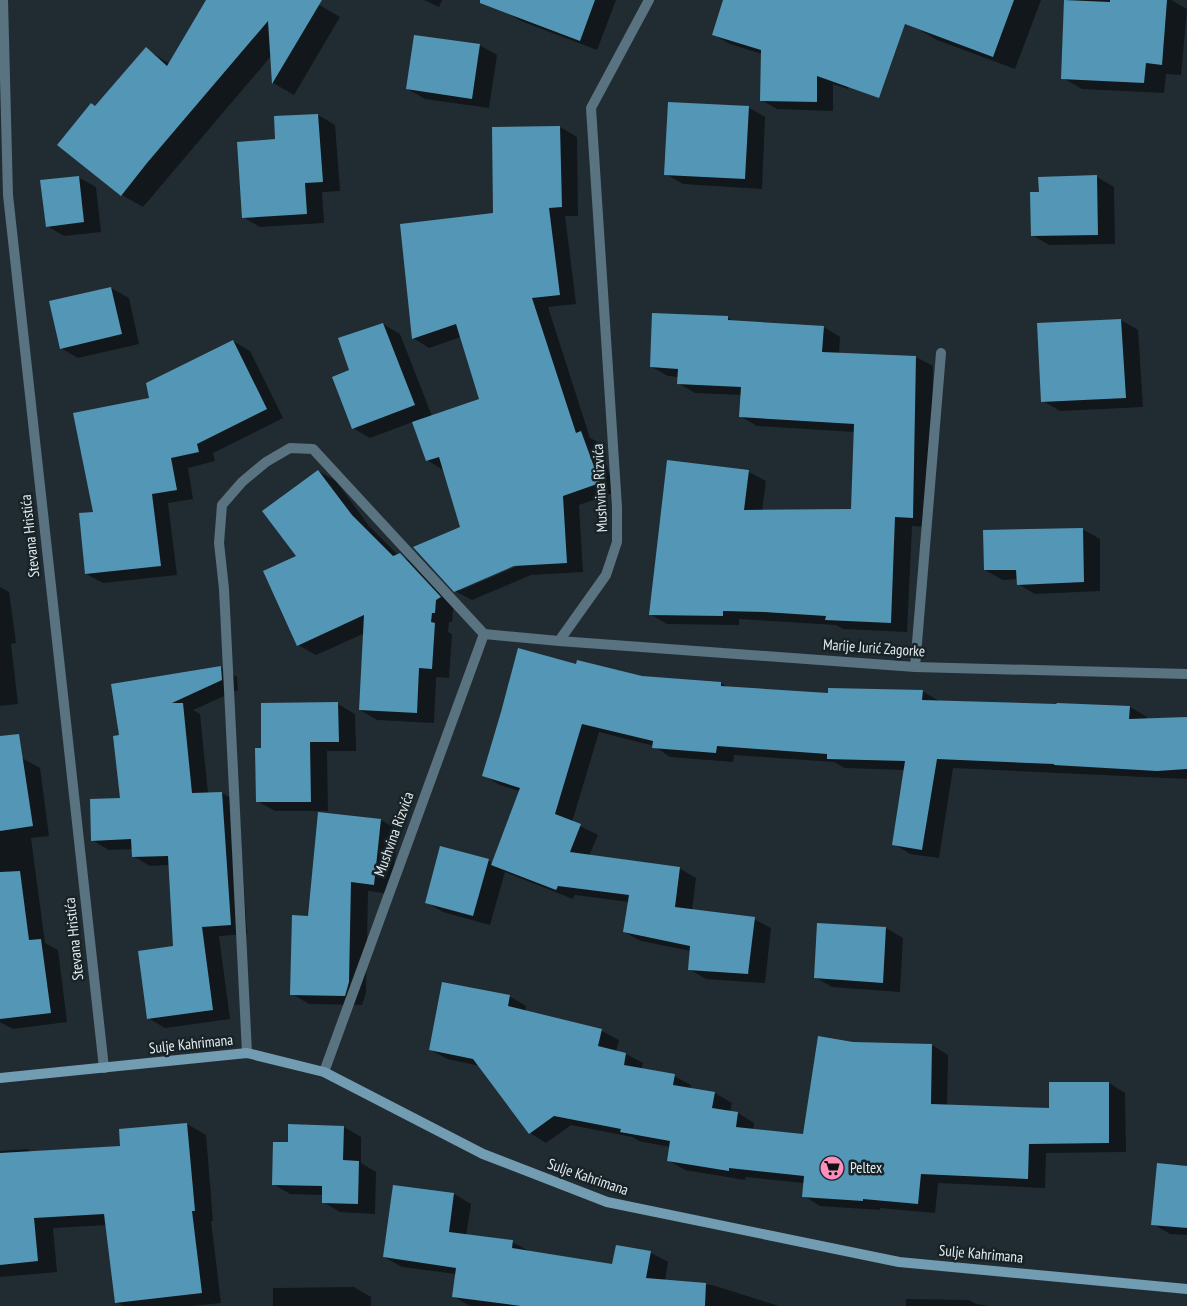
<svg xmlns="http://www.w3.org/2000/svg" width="1187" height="1306" font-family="'PT Sans Narrow',sans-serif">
  <rect width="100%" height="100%" fill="#212c32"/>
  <path fill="#0007" fill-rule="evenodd" d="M208,0H311L340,17L294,95L273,83L272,55L143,207L122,195L96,107L146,49L170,64Z
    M424,0H442L439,7Z
    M508,0H616L597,50L521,21L504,11Z
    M724,0H880L848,89L833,84V111L777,109L761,100L762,54L730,44L714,35Z
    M925,0H1041L1015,69L937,40L915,27Z
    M1065,0H1171L1187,9L1181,75L1166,74L1164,93L1082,89L1063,78Z
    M479,45L497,55L489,108L425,99L408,89Z
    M748,107L765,117L762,189L683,184L666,174Z
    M318,115L335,125L340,191L322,192L324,223L260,227L243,217L277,140L275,117Z
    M560,127L577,137L578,216H565L576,304L548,307L590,438L598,442L616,492L579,505L583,572L531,575L472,600L455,591L462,528L443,470L427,460L413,422L370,438L353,428L351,371L383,324L400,334L432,416L481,400L461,337L429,348L413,338L494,214L493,128ZM519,562L520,565L459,591V588Z
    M78,177L96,187L101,232L64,236L47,226Z
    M1097,177L1114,187L1115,244L1049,245L1032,235L1040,193Z
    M111,288L129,298L139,344L78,358L61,348Z
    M728,318L735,322L824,327L840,337L839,354L916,357L933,366L930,527L912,526L907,632L843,629L836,625L739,619V625L667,624L650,614L668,461L749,472L766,481L762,511L852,510L855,432L757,426L740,416L742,395L695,393L678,383L679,377L668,376L652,367Z
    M1121,320L1138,330L1143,407L1060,411L1043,401Z
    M233,341L250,351L283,418L213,453L215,461L188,468L193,499L168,503L177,575L103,583L86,574L95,513L151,399Z
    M318,471L336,481L369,526L398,555L417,564L457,608L453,609L452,622H449L448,632L452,634L449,678L436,677L434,723L377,720L360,710L365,633L316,655L298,645V557Z
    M1082,529L1100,539V591L1035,594L1018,584V579L1003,580L985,570Z
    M0,587L9,592L16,643L11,644L18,704L0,706Z
    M577,665L642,678L721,683L729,688L829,695L922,691L939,701L1130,707L1147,717L1146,720L1187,718V779L953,768L939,858L910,854L894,844L905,770L845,768L834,762L734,755L733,762L670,757L654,746L599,732L572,822L598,835L589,856L679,868L696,878L692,911L754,919L771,928L765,983L706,979L689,969L691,951L641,941L624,932L629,902L575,895L573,899L505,872L490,925L443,912L426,902L488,861L493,863L520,791L500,785L483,775Z
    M221,667L237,677L238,690L193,710L200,714L208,793H222L239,803L247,934L219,936L230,1019L165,1028L148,1018L174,947L169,865L150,866L133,856V849L109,850L92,840L121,799V736Z
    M338,704L355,714L356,751H327L328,811H275L257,801L262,749Z
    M22,758L40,768L49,836L31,838L45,943L58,950L67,1022L13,1029L0,1022V761Z
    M381,820L398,830L391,894L368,891L366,993L362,1005L309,1004L292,994L309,917Z
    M886,928L903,938L900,992L832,987L815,977Z
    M509,996L526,1006L525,1011L602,1031L619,1040L616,1052L626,1054L643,1063L641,1070L674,1076L691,1085L690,1089L715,1093L732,1103L730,1112L738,1113L754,1123L753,1130L804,1136L853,1043L932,1045L948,1055L947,1106L1050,1109L1109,1083L1125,1093L1126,1152L1046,1153L1045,1188L938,1183L935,1213L880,1208V1210L820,1206L804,1196V1183L746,1177L745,1180L685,1170L668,1160L670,1147L639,1141L632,1137L571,1125L546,1143L530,1133L480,1066L447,1059L431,1050Z
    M187,1124L206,1135L213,1221H211L221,1303L193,1306H123L116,1302L107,1225L53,1228L57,1272L0,1277V1151L27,1149L33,1152L122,1148L120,1130Z
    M289,1125L344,1127L361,1137V1163L376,1172L375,1214L340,1212L323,1202V1195L290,1194L273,1184L289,1143Z
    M1187,1167V1235L1170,1234L1153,1224Z
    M454,1194L471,1204L466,1236L512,1242L529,1251L613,1266L617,1247L651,1253L668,1262L665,1281L712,1285L779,1306H470L453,1296L456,1274L402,1267L384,1257Z
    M354,1287L371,1297V1306H273V1288Z
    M906,1299L969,1300L976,1304L990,1306H906Z"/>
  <path fill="#5496b6" d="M206,0H322L272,84L268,21L147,163L121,196L57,145L91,103L95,106L146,47L167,66Z
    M480,0H595L580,41L480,3Z
    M723,0H1014L993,57L905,24L879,98L817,76V102L760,101L761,50L712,35Z
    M1064,0L1110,2V0H1167L1162,65L1146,63L1144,83L1061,79Z
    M414,35L480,44L472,99L406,89Z
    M668,102L749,106L745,179L664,175Z
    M318,114L323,182L305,183L307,214L242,218L237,142L275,139L274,116Z
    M560,126L562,207L549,208L560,295L532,298L576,433L581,431L600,483L563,496L567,563L514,566L454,592L413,547L460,527L439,457L426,461L412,422L479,399L456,324L412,339L400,224L493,213L492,127Z
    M1097,175L1098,235L1031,236L1030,192H1039L1038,177Z
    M79,176L84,222L46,227L40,180Z
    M111,287L122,334L60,349L49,301Z
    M652,313L728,316V320L824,326L822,352L916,356L913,518L895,517L891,623L825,620L826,616L764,612L723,611V616L649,615L667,460L749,470L744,510L851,509L854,424L739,417L741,387L677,384L678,369L650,367Z
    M1121,319L1126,398L1041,402L1037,323Z
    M383,323L415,405L352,429L332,377L349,370L338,338Z
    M233,340L267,409L197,444L199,452L171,458L177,490L152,494L161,566L85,574L79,513L93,512L73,413L149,398L146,383Z
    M318,470L352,515L393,556L400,553L441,597L436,600L435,613H432L431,622L435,623L432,669L419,668L417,713L359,710L364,615L297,646L263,571L296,556L262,511Z
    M1083,528L1084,582L1017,585L1016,570H984L983,530Z
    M518,648L576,664L577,660L642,676L721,682V686L828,693V688L923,690L922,700L1056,704L1057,703L1130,706L1129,719L1187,717V769L1157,771L1054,765V764L937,759L922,850L892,845L905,761L827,759V754L717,746L716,753L652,748L653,741L582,724L555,814L581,824L570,852L680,867L675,907L755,917L748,974L688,970L690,946L623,932L629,895L558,886L556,890L491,865L520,788L482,776L501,712Z
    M221,666L222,680L172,703H183L192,793L222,792L231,925L202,927L213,1010L147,1019L138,951L173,946L168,856L132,857L131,839L91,841L90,799L120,798L113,736L119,735L111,684Z
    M338,702L339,742H310L311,802H256L255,748H261V703Z
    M19,734L33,826L0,831V736Z
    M318,812L381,819L374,885L351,882L349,982L345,996L290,995L292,915L308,916Z
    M440,846L489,859L473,916L425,903Z
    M20,871L29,940L41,939L51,1013L0,1019V872Z
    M817,923L886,927L883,983L814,978Z
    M442,982L510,995L508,1006L602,1029L598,1046L626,1053L624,1065L675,1074L673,1085L715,1092L712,1108L738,1112L736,1127L803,1134L818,1036L853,1042L932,1044L931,1104L1049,1108V1082H1109V1143L1029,1144L1028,1179L921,1174L918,1204L863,1199V1201L802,1197L804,1176L729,1168V1171L667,1161L670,1141L620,1132L621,1129L554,1116L529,1134L473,1059L429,1050Z
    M187,1123L195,1211H192L202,1293L115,1303L104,1214L34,1218L38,1261L0,1265V1153L120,1146L119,1129Z
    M288,1124L344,1126L343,1160L359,1161L358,1204L322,1203V1186L272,1185L273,1142H288Z
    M1157,1163L1187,1166V1228L1151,1225Z
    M393,1185L454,1193L449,1232L513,1240L512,1248L612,1264L616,1245L651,1251L646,1278L706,1283L705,1306H521L452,1297L456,1268L383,1257Z"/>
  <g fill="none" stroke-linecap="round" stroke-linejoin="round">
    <path stroke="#597381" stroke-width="10" d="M3,0L8,195L104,1068
      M559,641L915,667L1187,674
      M915,667L941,353
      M247,1053L224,589L219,543L222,505L242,482L266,462L290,448L313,449L484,634
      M324,1072L484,634L559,641L606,575L617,542V507L591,108L649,0"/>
    <path stroke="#729cb2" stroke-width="10" d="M0,1078L247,1053L324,1072L483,1154L607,1202L899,1262L1187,1289"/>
  </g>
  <defs>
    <symbol id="supermarket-disc" viewBox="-11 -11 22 22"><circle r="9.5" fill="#fe8ebd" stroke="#182328"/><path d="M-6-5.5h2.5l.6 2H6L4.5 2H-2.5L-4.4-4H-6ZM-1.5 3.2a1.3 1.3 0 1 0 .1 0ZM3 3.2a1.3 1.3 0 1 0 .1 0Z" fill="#111"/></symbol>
  </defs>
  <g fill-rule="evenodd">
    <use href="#supermarket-disc" x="818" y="1154" width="28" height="28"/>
  </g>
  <g text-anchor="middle" stroke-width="5" stroke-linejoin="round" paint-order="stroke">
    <g font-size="15" fill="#e4ebef" stroke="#182328">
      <text transform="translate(600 488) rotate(-93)" y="5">Mushvina Rizvića</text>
      <text transform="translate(30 536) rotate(-96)" y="5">Stevana Hristića</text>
      <text transform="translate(874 648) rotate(4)" y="5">Marije Jurić Zagorke</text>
      <text transform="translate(394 834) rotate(-70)" y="5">Mushvina Rizvića</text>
      <text transform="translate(74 939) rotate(-96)" y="5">Stevana Hristića</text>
      <text transform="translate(191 1044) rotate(-6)" y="5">Sulje Kahrimana</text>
      <text transform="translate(588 1177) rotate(19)" y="5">Sulje Kahrimana</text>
      <text transform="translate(981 1254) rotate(5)" y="5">Sulje Kahrimana</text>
    </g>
    <g font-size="15" fill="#e4ebef" stroke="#182328" text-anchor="start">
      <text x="850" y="1173">Peltex</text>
    </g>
  </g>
</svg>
